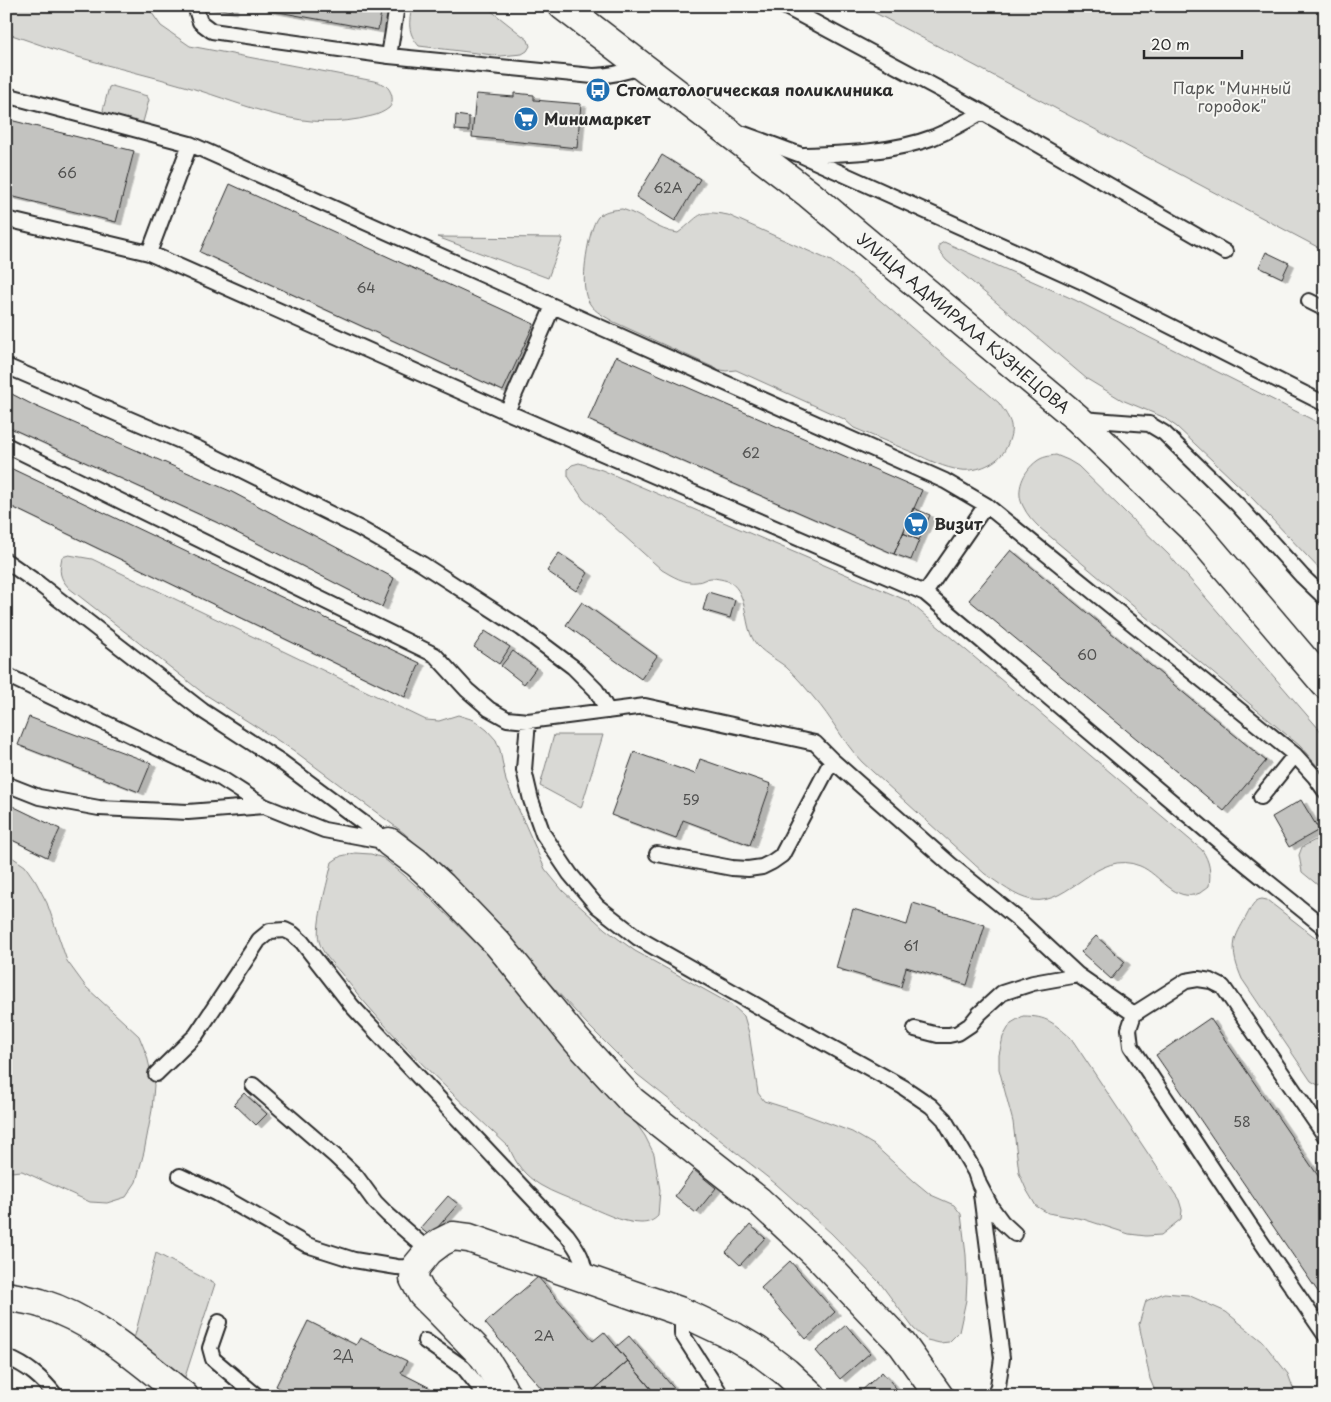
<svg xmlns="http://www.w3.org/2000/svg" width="1331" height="1402" font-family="'Playpen Sans',sans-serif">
  <defs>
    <filter id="shadow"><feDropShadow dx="5.5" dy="3" stdDeviation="0" flood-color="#0004"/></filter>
  </defs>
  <rect width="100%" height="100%" fill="#f6f6f2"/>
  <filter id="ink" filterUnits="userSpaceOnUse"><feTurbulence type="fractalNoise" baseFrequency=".02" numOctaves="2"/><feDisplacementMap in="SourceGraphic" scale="10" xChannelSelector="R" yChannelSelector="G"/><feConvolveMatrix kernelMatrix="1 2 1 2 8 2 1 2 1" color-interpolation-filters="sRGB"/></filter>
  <g filter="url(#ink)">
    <path fill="#d9d9d5" stroke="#828280" d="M6,6H147L161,26L190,46L374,81C377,82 382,83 385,85C392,90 395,102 389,108C384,112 377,115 372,116C304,134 251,106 188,87C152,76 115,68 78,57C54,50 30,41 6,33Z
      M412,6H485L528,40L530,46L527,51L522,54L501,56L419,46C407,32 409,23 412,6Z
      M862,6H1325V251Z
      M112,86L147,96L149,100L143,122L139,123L105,113L103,110L109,87Z
      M622,209C642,215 658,231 678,233C701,216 696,209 728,215L831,261L853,277L999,403C1011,421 1016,426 1006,448C999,463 977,472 961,470C944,468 929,460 914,453C894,445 874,436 854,428L844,419L736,370L726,371L717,369L614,322C606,317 595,312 590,304C587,300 585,294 585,289C582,275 589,223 600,215C607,210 614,210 622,209Z
      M437,237L563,238L548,278Z
      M944,242L1075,300L1325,426V575L1252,498L1177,427L1163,417L1122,400L1087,379L946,260L939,251V245Z
      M1056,455L1068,460L1078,466L1169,555L1325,736V775L1300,746L1040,528C1033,521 1027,515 1023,506C1015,491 1023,471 1037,461C1042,457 1049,456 1056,455Z
      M579,463L602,470L908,601L1202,850C1210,862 1211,872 1209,886C1206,888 1203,891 1200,893C1175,904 1160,874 1140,866C1097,848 1070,906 1032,900C1015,897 999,883 985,874L862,762C843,742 832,718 814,698C806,688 796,676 786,667C776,659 761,652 754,641C743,623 749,595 730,582C726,580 716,578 711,578C706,578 702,582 697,582C685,584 672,576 662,570L583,499L568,476V469L572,465Z
      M69,555L92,559L426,720L439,721L458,715L474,720L487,730L496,740L500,750L506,781L545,869L563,891L605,929L635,951L732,1005L744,1016L749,1033L758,1093L764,1101L796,1111L852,1132L874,1145L914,1181L931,1195L954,1205L961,1214L966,1255L967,1280L966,1300L959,1332L949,1342L940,1343L927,1340L914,1329L880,1283L831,1233L776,1184L638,1075L586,1023L451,876L404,833L293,750L203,693L69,588C59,577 59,572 62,557Z
      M554,735H603L581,808L540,786Z
      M1325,837V891L1302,872L1299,855L1302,847L1319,838Z
      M6,853L25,866L36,882L47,903L67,961L86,987L139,1036L147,1056L154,1085L152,1110L144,1152L136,1182L126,1197L107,1203L90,1202L22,1171L11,1172L6,1177Z
      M355,853L371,854L383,858L404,875L429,897L488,955L558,1029L617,1096L645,1136L654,1154L660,1190L658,1216C653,1221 648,1223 641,1223C621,1223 601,1211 582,1204C569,1198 553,1193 540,1185C524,1175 516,1164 509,1147C450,1091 389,1036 340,972C332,963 322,953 319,941C315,924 328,881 332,862L341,856Z
      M1262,899L1267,900L1325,945V1084L1318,1085L1311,1081L1242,979C1237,967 1232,954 1235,940C1237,932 1243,923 1247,915C1251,908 1253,900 1262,899Z
      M1023,1016C1048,1016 1053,1023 1071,1038L1179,1200L1182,1210L1181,1219L1161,1235L1146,1236L1129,1234L1083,1219L1048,1213L1036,1206L1026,1189L1019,1173L1013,1122L999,1069V1055L1003,1037L1011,1023Z
      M156,1253L215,1284L184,1380L134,1339Z
      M1164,1293L1188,1295L1226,1312L1262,1341L1288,1374L1296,1396H1157L1150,1379L1139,1324L1146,1301Z"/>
    <path fill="#c3c3c0" stroke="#2b2b2b" filter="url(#shadow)" d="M203,6H233L232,11Z
      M267,6H382L378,30L267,10Z
      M514,93L534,95V100L581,104L577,148L472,137L476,94L514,97Z
      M456,115L469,117V131L455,130Z
      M6,119L134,151L116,222L6,195Z
      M662,155L700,179L675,221L636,197Z
      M230,184L534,324L503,391L200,252Z
      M1266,252L1289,263L1282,278L1259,267Z
      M616,356L922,490L894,554L588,420Z
      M6,391L35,406L230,491L394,578L382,607L216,522L6,426Z
      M6,466L420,663L405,697L6,504Z
      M913,508L930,515L919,540L903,533Z
      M903,533L919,540L911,560L894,554Z
      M1011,550L1266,761L1224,811L969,600Z
      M559,553L588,573L576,591L547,571Z
      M708,592L735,600L730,618L703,610Z
      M582,602L657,656L641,679L566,625Z
      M485,631L510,647L499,664L474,647Z
      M513,651L536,668L524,684L501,666Z
      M29,717L151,763L139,792L18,745Z
      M634,752L695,774L700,759L771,784L750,845L683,820L676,839L611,815Z
      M1301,800L1319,830L1289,847L1272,817Z
      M6,803L60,829L47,857L6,837Z
      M913,903L985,925L967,985L906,967L901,987L836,968L853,909L907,925Z
      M1096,936L1125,962L1111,979L1081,952Z
      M1210,1018L1325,1186V1302L1156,1055Z
      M244,1093L267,1114L256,1125L234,1104Z
      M694,1170L716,1188L696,1213L675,1196Z
      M448,1196L458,1204L430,1236L420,1228Z
      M750,1225L765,1238L740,1265L726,1252Z
      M790,1261L835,1312L806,1339L761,1288Z
      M538,1277L593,1341L604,1332L628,1361L587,1396H548L485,1323Z
      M308,1321L356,1345L360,1338L407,1361L401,1373L446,1396H292L276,1386Z
      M846,1325L870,1353L840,1379L816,1351Z
      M629,1336L677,1392L673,1396H657L616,1347Z
      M628,1361L657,1396H587Z
      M882,1372L903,1396H860L858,1394Z"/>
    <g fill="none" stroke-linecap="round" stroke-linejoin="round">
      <defs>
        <path id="service" d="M195,6L200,22L212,31L389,56L593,76C611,76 626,72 642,66
          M784,6L982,112
          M389,56L397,6
          M6,95L190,144L945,481L986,505L1295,755L1315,777L1325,791
          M744,134L801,155L1081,281L1325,404
          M804,155C846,154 895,152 934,137C951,130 967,121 982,112L1225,252
          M6,219L149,253L507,412L925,593L1247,865L1325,928
          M149,253L190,144
          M1309,301L1325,309
          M6,366L199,449L359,528L422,564L521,628L573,667L596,690L608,711
          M507,412L553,306
          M1081,419L1149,424L1164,433L1238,505L1302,576L1325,598
          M6,445L435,655L467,690L489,709L507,719L528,721L645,706L815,743L832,760L951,865L1019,920L1078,975L1134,1014L1186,981L1198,979L1211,981L1223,987L1325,1136
          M6,561L39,584L203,711L280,761L389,842
          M925,593L986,505
          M6,675L222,779L264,806L324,830L383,841
          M528,721L524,770L531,800L543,834L570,874L597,906L638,938L768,1012L903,1087L931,1106L944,1119L975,1172L979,1184L991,1207L1002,1222L1015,1234
          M6,784L39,797L99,808L188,812L264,806
          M1261,797L1295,755
          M657,854L732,868L748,869L762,867L772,862L782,855L832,760
          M1134,1014L1129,1029L1131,1046L1249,1224L1325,1335
          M915,1029L938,1035H949L958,1033L970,1025L979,1014L1002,993L1033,983L1078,975
          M156,1074L196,1035L259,940L270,931L285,930L293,934L302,942L352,1006L567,1235C578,1250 585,1260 585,1279
          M253,1085L335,1156L356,1176L375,1202L388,1215L429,1251
          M180,1176L216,1193L307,1245L354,1260L397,1267L415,1268
          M981,1194L1002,1358L998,1386L994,1396
          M682,1312V1334L718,1390L719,1396
          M219,1322L210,1348L213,1359L257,1396
          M425,1341L464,1368L486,1396
          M6,1357C28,1366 42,1378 56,1396"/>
        <path id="minor" d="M389,842L417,863L442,886L498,944L577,1041L632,1101L759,1201L818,1256L902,1344L939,1396
          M6,1296C17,1298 29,1300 40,1303C95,1320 140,1361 184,1396
          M507,1396L504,1392L496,1376L484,1357L441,1313L422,1294L414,1279L415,1268L429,1251L441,1242L453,1236L469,1238L682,1312L735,1337L757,1350L786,1372L812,1396"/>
        <g id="secondary">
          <path id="s1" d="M563,6L809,194L1077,418L1195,531L1325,684"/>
        </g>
      </defs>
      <use href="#service" stroke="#2b2b2b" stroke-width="18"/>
      <use href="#minor" stroke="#2b2b2b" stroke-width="31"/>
      <use href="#secondary" stroke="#2b2b2b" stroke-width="31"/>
      <use href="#service" stroke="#f6f6f2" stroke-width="14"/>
      <use href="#minor" stroke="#f6f6f2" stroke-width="28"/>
      <use href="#secondary" stroke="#f6f6f2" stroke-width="28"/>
    </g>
  </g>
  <defs>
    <symbol id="bus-disc" viewBox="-11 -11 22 22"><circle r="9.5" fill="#1f6fb2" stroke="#f6f6f2"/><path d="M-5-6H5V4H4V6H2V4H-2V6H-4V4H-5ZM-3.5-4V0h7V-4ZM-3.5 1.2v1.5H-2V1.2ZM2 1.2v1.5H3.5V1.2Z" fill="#fff"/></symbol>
    <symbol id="supermarket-disc" viewBox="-11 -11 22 22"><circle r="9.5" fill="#1f6fb2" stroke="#f6f6f2"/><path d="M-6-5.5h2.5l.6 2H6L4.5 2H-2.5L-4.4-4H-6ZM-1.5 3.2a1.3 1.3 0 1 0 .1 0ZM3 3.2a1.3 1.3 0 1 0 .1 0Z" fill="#fff"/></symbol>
  </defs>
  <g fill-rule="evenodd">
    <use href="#bus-disc" x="584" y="76" width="28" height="28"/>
    <use href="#supermarket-disc" x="512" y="105" width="28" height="28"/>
    <use href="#supermarket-disc" x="902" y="510" width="28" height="28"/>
  </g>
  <g text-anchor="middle" stroke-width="4" stroke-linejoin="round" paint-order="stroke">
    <g font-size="14" fill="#515150">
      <text x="67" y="178">66</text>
      <text x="668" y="193">62А</text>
      <text x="366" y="293">64</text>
      <text x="751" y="458">62</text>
      <text x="1087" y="660">60</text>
      <text x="691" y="805">59</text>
      <text x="911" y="951">61</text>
      <text x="1242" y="1127">58</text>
      <text x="544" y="1341">2А</text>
      <text x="343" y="1360">2Д</text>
    </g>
    <g font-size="16" fill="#565656" stroke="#f6f6f2">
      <text x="1232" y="94">Парк "Минный<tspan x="1232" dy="18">городок"</tspan></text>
    </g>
    <g font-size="16" font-weight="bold" fill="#2b2b2b" stroke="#f6f6f2" text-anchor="start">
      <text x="616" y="96">Стоматологическая поликлиника</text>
      <text x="544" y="125">Минимаркет</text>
      <text x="934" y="530">Визит</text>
    </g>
    <g font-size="16" fill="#2b2b2b" stroke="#f6f6f2">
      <text dy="6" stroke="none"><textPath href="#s1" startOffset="511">УЛИЦА АДМИРАЛА КУЗНЕЦОВА</textPath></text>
    </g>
  </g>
  <rect width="1331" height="1402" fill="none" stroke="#f6f6f2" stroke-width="25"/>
  <rect x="12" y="12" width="1306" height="1377" fill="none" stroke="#2b2b2b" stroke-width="2" filter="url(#ink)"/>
  <path d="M1144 50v8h98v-8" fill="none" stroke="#2b2b2b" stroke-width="2.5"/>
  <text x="1151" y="50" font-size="15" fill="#2b2b2b" stroke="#f6f6f2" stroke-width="4" paint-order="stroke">20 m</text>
</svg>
